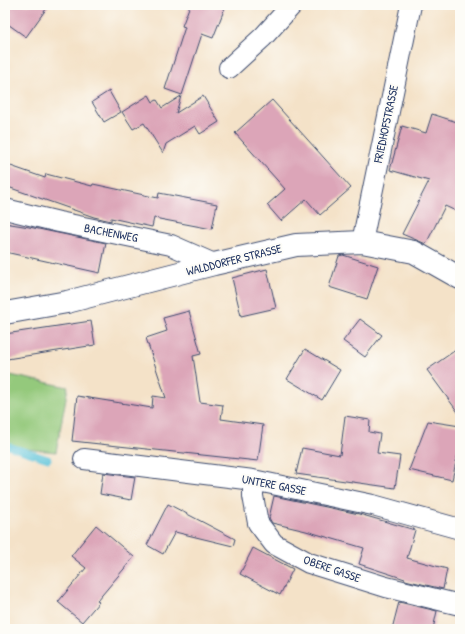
<svg xmlns="http://www.w3.org/2000/svg" width="465" height="634" font-family="'Patrick Hand',sans-serif">
  <rect width="100%" height="100%" fill="#fdfcf7"/>
  <filter id="ink" filterUnits="userSpaceOnUse"><feTurbulence type="fractalNoise" baseFrequency=".025" numOctaves="2"/><feDisplacementMap in="SourceGraphic" scale="8" xChannelSelector="R" yChannelSelector="G"/><feConvolveMatrix kernelMatrix="1 2 1 2 8 2 1 2 1" color-interpolation-filters="sRGB"/></filter>
  <filter id="wash" filterUnits="userSpaceOnUse"><feTurbulence type="fractalNoise" baseFrequency=".012" numOctaves="4" result="noise"/><feDisplacementMap in="SourceGraphic" scale="16" xChannelSelector="R" yChannelSelector="G"/><feGaussianBlur stdDeviation="0.9" result="paint"/><feColorMatrix in="noise" values="0 0 0 0 0 0 0 0 0 0 0 0 0 0 0 0 0 1.4 0 .05"/><feComposite in="paint" operator="in"/></filter>
  <g filter="url(#wash)">
    <rect width="100%" height="100%" fill="#f4e2c8"/>
    <path fill="#94c97b" stroke="#587c6c" d="M5,374L68,387L56,452L5,447Z"/>
    <g fill="none" stroke-linecap="round" stroke-linejoin="round">
      <path stroke="#5cc3d9" stroke-width="7" d="M5,445L48,459"/>
    </g>
    <g id="blocks">
      <path fill="#dca5b8" d="M5,5H49L26,37L5,22Z
        M190,5H226L213,38L202,34L182,95L165,89L185,27L182,26Z
        M109,91L121,112L104,122L92,102Z
        M149,95L153,102L157,100L162,108L181,96L176,113L203,96L219,122L200,134L195,126L166,144L163,153L144,123L133,129L122,112Z
        M272,100L351,188L320,215L306,199L281,221L267,205L285,189L235,133Z
        M432,114L460,123V213L445,206L426,244L402,234L429,181L390,170L402,126L426,133Z
        M5,164L45,178L46,174L92,186L93,184L158,198L159,193L217,204L212,229L154,218L152,227L111,218V221L94,217L5,186Z
        M5,223L29,227L106,243L100,273L5,252Z
        M343,255L378,266L367,299L329,287L339,256Z
        M267,269L276,308L241,316L232,278Z
        M189,311L201,354L193,356L200,402L223,405L221,419L263,425L258,461L72,441L77,396L152,408L153,396L166,398L146,338L167,331L163,318Z
        M360,319L382,335L365,357L343,341Z
        M91,321L95,345L7,359L5,334Z
        M460,347V415L427,370Z
        M305,349L340,370L322,400L287,379Z
        M345,416L370,420L369,432L380,434L377,453L400,456L395,488L296,474L302,448L340,455Z
        M428,421L460,426V444L452,480L409,470Z
        M103,473L135,477L131,500L100,494Z
        M274,496L359,514L415,530L407,558L447,569L443,589L405,580V579L359,564L364,548L306,531L272,523L269,518Z
        M168,504L235,539L233,546L175,532L163,554L147,545Z
        M96,525L134,557L97,601L99,602L82,622L58,602L86,568L71,556Z
        M253,548L293,569L280,595L240,574Z
        M399,602L437,611L433,629H392Z"/>
    </g>
  </g>
  <g filter="url(#ink)">
    <use href="#blocks" fill-opacity="0" stroke="#3c4a6e" stroke-width="1"/>
    <g fill="none" stroke-linecap="round" stroke-linejoin="round">
      <defs>
        <path id="minor" d="M229,68L263,37L292,5
          M5,209L59,222L171,245L214,264
          M362,242L411,5
          M84,459L253,480L373,505L460,529
          M253,480V496L258,523L274,544L309,563L386,587L460,605"/>
        <path id="tertiary" d="M5,313L67,302L214,264L296,245L362,242L414,252L460,278"/>
      </defs>
      <use href="#minor" stroke="#3c4a6e" stroke-width="22"/>
      <use href="#tertiary" stroke="#3c4a6e" stroke-width="24"/>
      <use href="#minor" stroke="#fff" stroke-width="20"/>
      <use href="#tertiary" stroke="#fff" stroke-width="22"/>
    </g>
  </g>
  <g text-anchor="middle" stroke-width="4" stroke-linejoin="round" paint-order="stroke">
    <g font-size="12" fill="#1b2f5e" stroke="#fdfcf7">
      <text transform="translate(386 124) rotate(-78)" y="4">FRIEDHOFSTRASSE</text>
      <text transform="translate(111 233) rotate(11)" y="4">BACHENWEG</text>
      <text transform="translate(234 260) rotate(-14)" y="4">WALDDORFER STRASSE</text>
      <text transform="translate(274 485) rotate(11)" y="4">UNTERE GASSE</text>
      <text transform="translate(332 569) rotate(19)" y="4">OBERE GASSE</text>
    </g>
  </g>
  <rect width="465" height="634" fill="none" stroke="#fdfcf7" stroke-width="20"/>
</svg>
